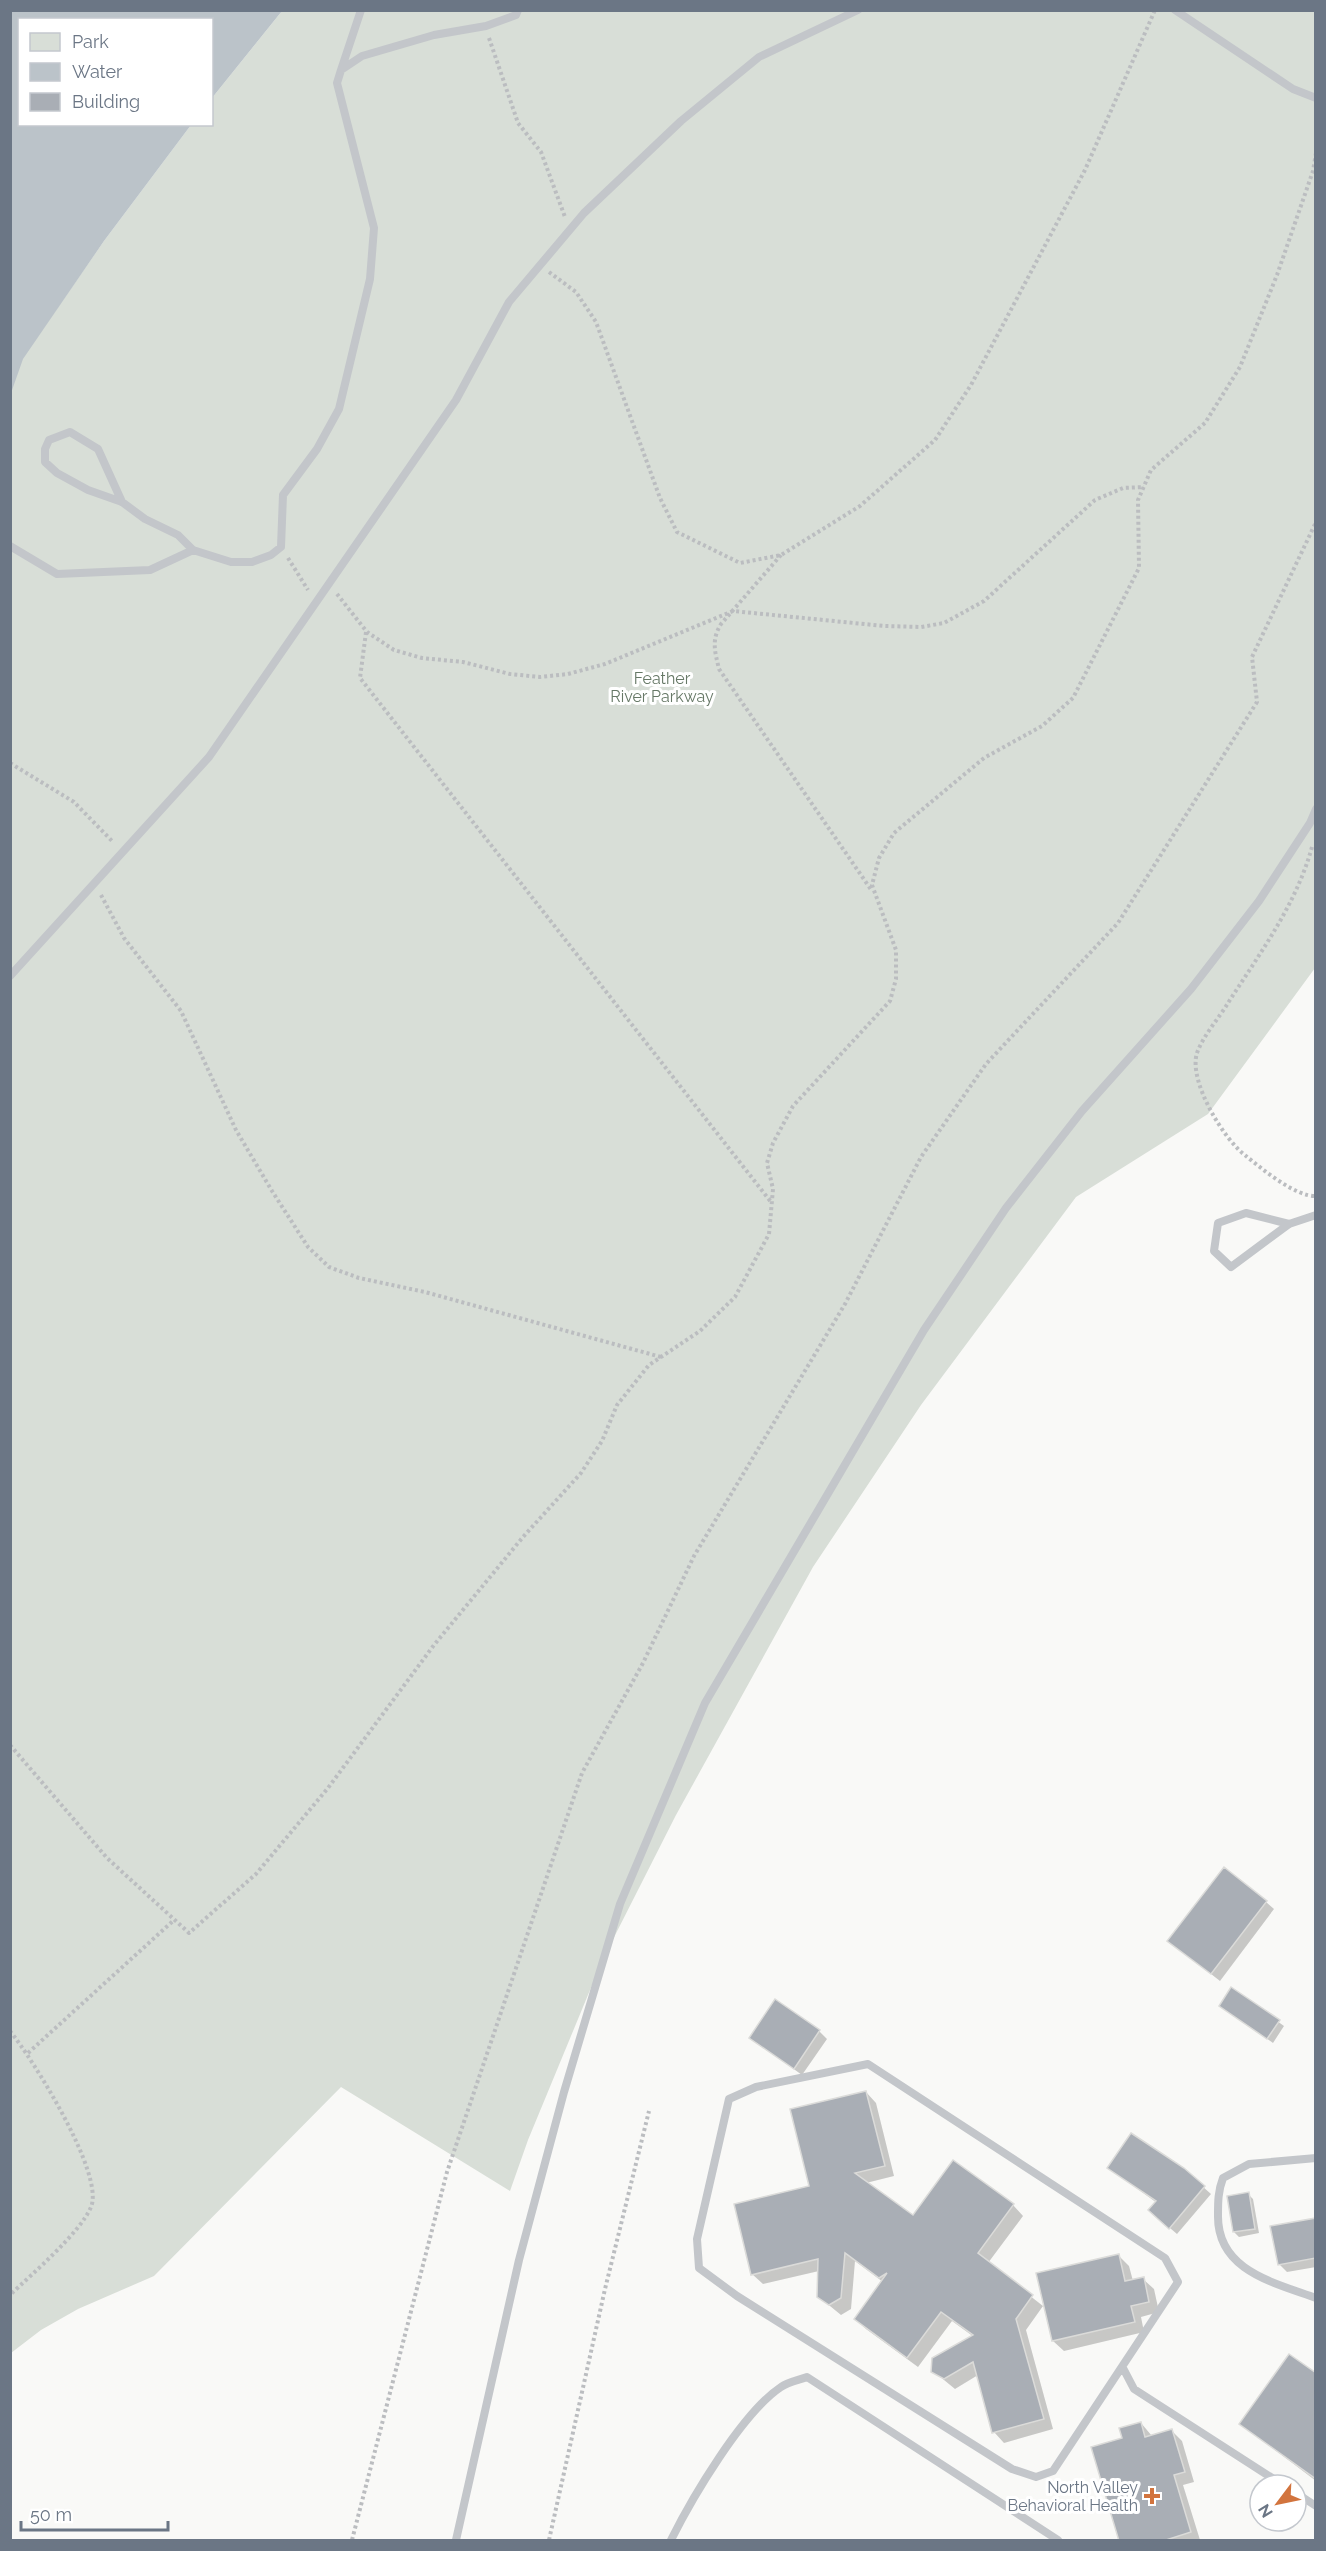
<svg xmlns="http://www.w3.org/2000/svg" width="1326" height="2551" font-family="Raleway,sans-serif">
  <rect width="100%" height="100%" fill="#f9f9f7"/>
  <path fill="#d8ded7" d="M282,11H1315V968L1208,1114L1076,1197L921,1405L813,1567L676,1815L602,1961L528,2140L510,2191L341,2087L154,2276L78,2309L41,2330L11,2353L10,389L22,359L104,241L191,125L212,124V98Z"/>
  <path fill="#bbc3c9" d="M11,10L282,11L212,98V20H20V124L191,125L104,241L23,359L11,393Z"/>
  <path fill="#0003" d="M1266,1902L1274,1909L1220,1981L1169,1941Z
    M1232,1989L1284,2026L1273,2043L1221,2006Z
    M819,2031L827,2039L802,2075L751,2038Z
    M866,2092L876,2103L894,2176L866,2183L913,2217L1013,2205L1023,2216L988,2263L1043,2306L1026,2330L1053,2429L1004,2443L994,2432L978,2375L955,2389L933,2371L974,2337L952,2321L918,2367L866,2329L856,2319L883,2282L855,2261L851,2309L841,2315L819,2297V2271L763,2284L752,2274L810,2187Z
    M1109,2168L1183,2169L1211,2194L1177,2234L1157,2217V2203Z
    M1248,2194L1253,2199L1259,2233L1239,2237L1234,2232Z
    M1316,2219V2267L1287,2272L1279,2264Z
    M1118,2255L1129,2266L1133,2281L1143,2279L1154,2289L1159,2312L1141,2317L1144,2332L1064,2351L1053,2341Z
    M1316,2375V2481L1241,2424Z
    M1141,2423L1152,2436L1171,2430L1182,2441L1194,2482L1183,2485L1200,2540H1121L1124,2439Z"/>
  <path fill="#a9aeb5" stroke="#dbdbd9" stroke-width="1.5" d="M1224,1867L1267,1901L1211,1974L1167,1941Z
    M1231,1987L1280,2020L1267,2039L1219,2006Z
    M775,1999L820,2030L794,2069L749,2038Z
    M866,2091L885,2166L855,2173L913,2215L953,2160L1014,2204L978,2253L1033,2295L1016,2319L1044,2419L992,2433L973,2362L944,2379L931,2372L932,2358L973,2335L941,2312L907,2358L854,2319L887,2273L879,2278L845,2253L841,2298L829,2305L817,2297L818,2259L751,2275L734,2204L809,2186L790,2109Z
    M1131,2133L1184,2168L1205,2186L1169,2229L1148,2210L1156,2201L1107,2168Z
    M1249,2192L1255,2229L1233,2232L1227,2196Z
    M1316,2218V2258L1278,2265L1270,2226Z
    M1119,2254L1125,2281L1144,2277L1149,2302L1131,2306L1135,2322L1052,2341L1036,2273Z
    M1289,2354L1316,2373V2479L1239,2424Z
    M1141,2422L1145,2437L1172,2429L1185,2472L1174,2475L1191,2532L1163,2541H1119L1091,2447L1122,2438L1119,2428Z"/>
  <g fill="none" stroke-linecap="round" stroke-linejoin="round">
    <path stroke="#bbbdc0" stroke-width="4" stroke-dasharray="3 3" stroke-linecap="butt" d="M489,38L518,123L541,152L565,217
      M549,272L576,292L596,322L660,498L677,532L740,563L781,555L860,506L935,440L971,385L1085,170L1155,10
      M781,555L721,624C711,640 715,652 719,669L872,891
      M288,558L308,590
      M337,594L367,632L394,650L422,658L463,662L510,674L540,677L568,674L605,664L733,611L884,626L921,627L944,623L984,601L1095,500L1123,488L1144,487
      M366,632L360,678L771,1202
      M10,763L74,802L113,842
      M1312,847C1296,905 1260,953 1228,1003C1219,1018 1203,1036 1197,1053C1188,1081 1224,1140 1246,1156C1262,1169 1296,1197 1316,1196
      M101,895L124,938L181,1011L236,1130L272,1191L308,1247L329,1267L359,1278L425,1292L661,1357
      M10,1745L107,1858L189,1933L256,1874L328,1788L434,1645L523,1537L581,1473L602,1441L617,1405L649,1365L700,1331L735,1297L769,1234L773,1189L767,1163L773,1143L793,1106L890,1001L896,979V950L872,885L879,858L894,833L984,758L1042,726L1073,698L1139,568L1138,500L1151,470L1205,423L1240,367L1277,275L1313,171L1316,153
      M10,2031C32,2058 105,2174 91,2207C80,2233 32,2274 10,2295
      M28,2053L174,1920
      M352,2540L447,2172L582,1773L643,1663L694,1556L845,1304L921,1157L986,1064L1118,923L1257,702L1252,657L1316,522
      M549,2540L605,2289L649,2111"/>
    <path stroke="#c3c6ca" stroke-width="8" d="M1175,10L1293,89L1316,98
      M341,70L361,10
      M122,502L98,449L70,432L49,440L45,449V462L57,473L88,490L122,502L145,519L178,535L193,550L231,562H252L271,555L281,547L283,495L317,449L339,409L370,279L374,228L337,83L341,70L362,56L434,35L486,26L516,15L518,10
      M10,546L57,574L150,570L193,550
      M10,976L209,757L456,400L509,302L584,213L681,121L759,57L858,10
      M1289,1224L1246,1213L1218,1223L1214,1251L1231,1267L1289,1224L1316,1215
      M868,2064L1165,2258L1178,2282L1053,2471L1036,2477L1012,2469L737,2296L699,2268L697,2239L729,2099L756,2087Z
      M1316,2158L1249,2164L1223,2178C1218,2191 1218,2202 1218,2215C1217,2270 1272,2282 1316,2298
      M1123,2368L1134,2389L1283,2485
      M1296,2493L1316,2506
      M456,2540L519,2260L564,2092L620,1904L705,1703L924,1330L1006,1208L1082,1111L1191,989L1259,901L1310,823L1316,809
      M671,2540C692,2498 742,2413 781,2387C788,2382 799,2380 807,2377L1058,2540"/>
  </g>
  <path fill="#d2743e" stroke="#fff" stroke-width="2" d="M1149 2487h6v6h6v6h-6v6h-6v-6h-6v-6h6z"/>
  <g text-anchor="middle" stroke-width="6" stroke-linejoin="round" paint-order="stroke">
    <g font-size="16" fill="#667866" stroke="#fff">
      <text x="662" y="684">Feather<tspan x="662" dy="18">River Parkway</tspan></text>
    </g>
    <g font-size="16" fill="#6b7685" stroke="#fff" text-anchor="end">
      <text x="1138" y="2493">North Valley<tspan x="1138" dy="18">Behavioral Health</tspan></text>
    </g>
  </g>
  <rect width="1326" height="2551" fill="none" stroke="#6b7685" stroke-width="24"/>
  <rect x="18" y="18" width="195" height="108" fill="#ffffff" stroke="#c4c8ce" stroke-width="1.5"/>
  <rect x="30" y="33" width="30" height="18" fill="#d8ded7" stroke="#c4c8ce" stroke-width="1.5"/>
  <text x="72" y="48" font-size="18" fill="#6b7685">Park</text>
  <rect x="30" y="63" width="30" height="18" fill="#bbc3c9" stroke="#c4c8ce" stroke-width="1.5"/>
  <text x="72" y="78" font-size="18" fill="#6b7685">Water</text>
  <rect x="30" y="93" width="30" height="18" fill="#a9aeb5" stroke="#c4c8ce" stroke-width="1.5"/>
  <text x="72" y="108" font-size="18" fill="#6b7685">Building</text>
  <g transform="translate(1278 2503) rotate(238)"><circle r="28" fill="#ffffff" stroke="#c4c8ce" stroke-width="1.5"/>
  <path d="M0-4.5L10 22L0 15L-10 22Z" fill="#d2743e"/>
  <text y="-9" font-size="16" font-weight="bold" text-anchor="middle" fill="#6b7685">N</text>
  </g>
  <path d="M21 2521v9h147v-9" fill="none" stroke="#6b7685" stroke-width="3"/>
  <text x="30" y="2521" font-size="18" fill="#6b7685" stroke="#ffffff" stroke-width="4.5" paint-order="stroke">50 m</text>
</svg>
